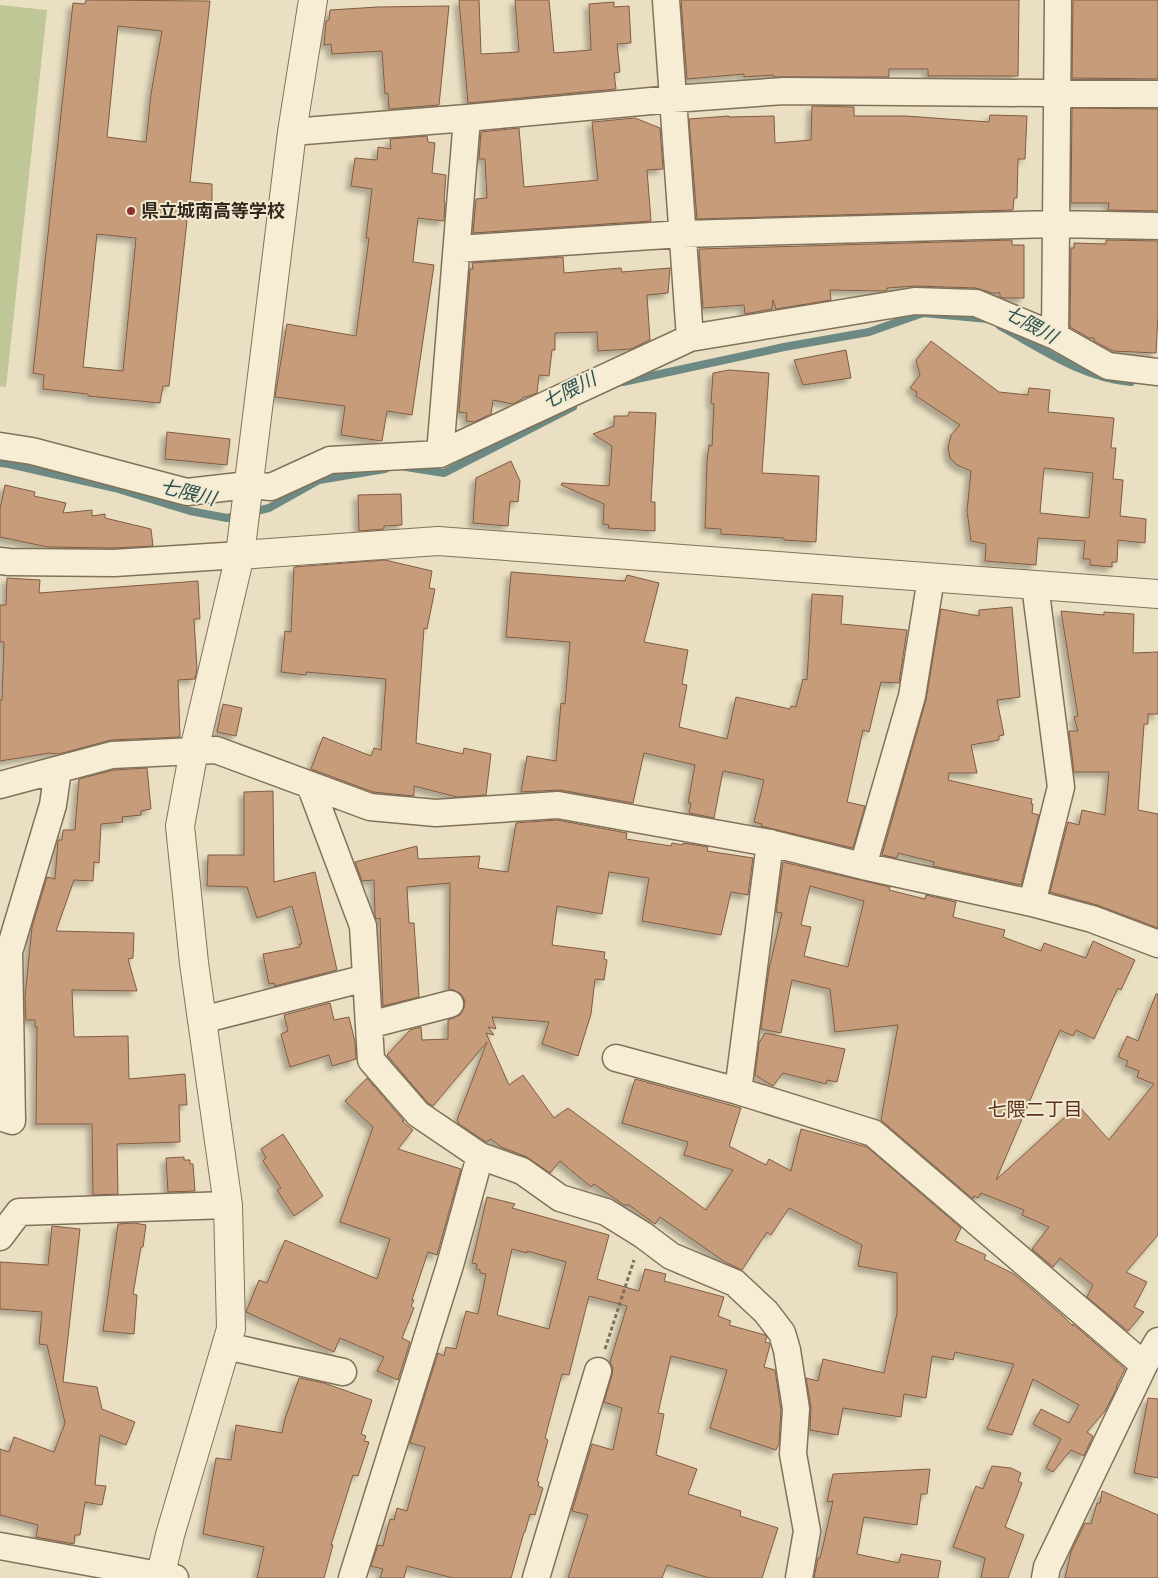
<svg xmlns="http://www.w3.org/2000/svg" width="1158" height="1578" font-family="'Libre Baskerville','Noto Sans JP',serif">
  <defs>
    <filter id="shadow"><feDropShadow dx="-4.5" dy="4.5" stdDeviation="2.5" flood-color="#0004"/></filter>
  </defs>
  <rect width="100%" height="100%" fill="#eadfc2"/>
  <path fill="#c0c797" d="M0,5L47,10L6,387L0,386Z"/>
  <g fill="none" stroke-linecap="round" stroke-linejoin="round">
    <path stroke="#6c8a83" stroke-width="8" d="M1000,326C1042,349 1083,378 1131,382
      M623,382L784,347L869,332L923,313L988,319
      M0,463L9,464L115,488L190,511L227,518L269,508L319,480L385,469
      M406,467L444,473L573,407"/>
  </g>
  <path fill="#c69c7a" stroke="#805c42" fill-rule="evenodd" filter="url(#shadow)" d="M86,0L210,1L190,182L212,184V203L189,202L169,386H163L160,403L88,396V394L43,389L44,375L33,373L73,3L85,4ZM118,26L162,31L151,94L146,142L107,137ZM97,234L136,238L123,371L83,367Z
    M459,0H479L481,54L519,52L515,0H549L554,53L591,50L589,4L614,2V7L629,6L631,43L617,44L620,72L614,73L616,89L468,103Z
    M681,0H1019L1018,76H928V69H889V77H774L773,75L744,77V74L687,79Z
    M1073,0H1158V79L1072,78Z
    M449,6L439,105L389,109L388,93L385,94L382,51L332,54L331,44L324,45L326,21L329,20L330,10L378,7Z
    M812,106L854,107V116H906L989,122L990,115L1027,116L1025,159H1018L1017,198H1014L1013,210L697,219L689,119L729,116V117L774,116L775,143L811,140Z
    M1072,108L1158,109V211L1108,210L1109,203H1071Z
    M635,118L660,128L663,169L647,170L651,221L473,233L476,199L487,198L485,159H479L481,132L519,128L524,187L598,180L592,122Z
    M427,136L428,142L435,143L432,173L446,175L444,202H445L444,221L418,218L413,262L434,265L412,415L387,411L382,441L341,435L345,406L275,397L287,324L356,336L369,238H366L372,189L351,186L355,158L377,160L378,147L391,149L390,139Z
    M1012,240V245H1024V298H1004L1000,297V293H992L976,288L915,286L887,288V290L884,291L830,290L831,300L776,309L773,300L772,309L745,314L744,305L703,308L699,249Z
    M1106,240L1158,241V315L1156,353L1113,351L1094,341V338H1089L1070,327L1071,248H1074V243L1106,244Z
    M563,257L564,273L621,268L622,272L670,268L668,293L647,295L650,340L631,349L598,351L597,332L555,333V350H552L549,376L539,375L537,393L526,397H523L522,399L513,404L493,400L491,414L474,422L466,421L467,413L459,412L470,269H473L472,263Z
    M931,341L999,392L1028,395L1029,388L1050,390L1048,412L1114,418L1111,448H1116L1113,479L1123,480L1120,516L1146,519L1145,543L1118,540L1117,562H1112V567L1090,565V559H1083L1085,541L1038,538L1036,565L985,561L986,544L971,541L967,511L971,471L957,465L950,458L948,448L951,435L960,425L916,396L917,392L910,388L920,375L916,360ZM1044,468L1093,473L1089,518L1040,513Z
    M846,350L851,378L803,385L794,360Z
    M729,370L769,373L762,473L819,476L816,542L784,540V538L721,534V529L705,528L707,461L709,445L712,446L714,404L711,403L713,373Z
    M629,412L656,413L651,502H655V531L608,528L609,525L603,524L604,504L561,485L562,483L609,486L612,446L593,434L614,426V416H628Z
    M167,432L230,439L227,465L165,459Z
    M511,461L520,481L518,502L510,501L508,526L473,523L476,478Z
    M5,485L35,492L34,496L66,503L63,513L92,510V516L105,514V518L151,529L153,546L114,548L48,547L0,537V509Z
    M401,494L402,525L384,526V529L359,531L358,495Z
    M385,560L432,571L429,588L435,589L427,629L424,628L416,743L463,754L464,748L491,754L486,795L457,797L414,786V796L373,792L311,769L323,737L371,756L374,748L381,750L386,679L306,672V675L281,672L285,631L291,632L294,567Z
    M511,572L625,581L627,575L659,583L644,642L688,650L682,684L687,685L679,727L727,739L736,697L790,709L791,706L796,707L803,679L807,680L812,594L843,596L841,624L907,630L899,683L881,682L869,732L863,730L847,802L865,806L853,848L761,826L762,824L754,822L764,780L743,775L723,771L714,818L689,813L691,803H688L695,765L644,753L633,803L560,790L521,792L527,756L556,761L561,703L565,704L570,642L506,637Z
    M7,578L40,580L39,593L198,581L200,619H194L197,668L195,679L178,680L180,737L111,740L59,754L50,753L0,761V700H2L4,642H0V605H6Z
    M1012,607L1020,697L997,700L1004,735L999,736V740L971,745L977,773H949L948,780L1032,799L1031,804H1033L1032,813L1039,815L1021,885L933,866L934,862L898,853L897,858L882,855L926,700L941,609L979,616V610Z
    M1061,611L1104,615V612L1134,614L1133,653L1158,652V714H1148V724H1144L1138,810L1158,814V928L1097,905L1050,892L1068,822L1079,825L1082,810L1105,815L1109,772H1074L1069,731H1078L1074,717L1078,716Z
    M223,704L242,708L236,736L217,732Z
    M147,768L151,809L141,811V815L122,817L123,822L101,824L99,863L94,862L93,881L74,880L56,931L134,933L133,958L128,959L137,991L72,990L74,1037L128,1036L129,1079L185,1074L187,1105H179L180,1142L117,1144L118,1194L93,1195L92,1124H36L37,1027H35V1020H26L25,997L32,927L47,877L55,879L58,840H62L63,830H75L79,779L114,770Z
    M273,791L274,882L315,872L337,970L275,986L274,983L269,984L263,954L300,947L299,944H302L292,906L257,918L247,887L207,886L208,855H244V792Z
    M557,820L627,833L626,839L671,846L672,843L683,845V843L708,847L707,851L753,858L748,895L731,892L721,935L642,921L649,878L609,872L602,914L557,906L552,945L605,952L604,959L607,960L604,980L595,979L591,1014L578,1056L542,1044L549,1022L492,1017L496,1029L488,1027L494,1035L486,1033L509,1085L523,1075L554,1118L568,1108L706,1210L733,1170L684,1155L688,1142L622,1123L635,1079L741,1108L729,1146L766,1165L769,1159L791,1171L801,1129L867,1147L961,1228L955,1241L986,1255L984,1259L1014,1274L1063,1316L1073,1326V1324L1125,1369L1116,1387L1117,1388L1105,1411L1087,1432L1093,1436L1084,1456L1071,1450L1053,1472L1046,1468L1061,1439L1033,1424L1041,1409L1069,1423L1079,1405L1033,1379L1012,1435L987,1429L1014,1364L955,1352L953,1360L932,1356L926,1398L904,1394L901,1417L843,1408L838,1435L810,1430L811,1407L806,1378L818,1381L823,1359L884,1373L897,1313V1273L858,1266L862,1245L789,1208L771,1235L767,1232L742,1270L725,1262L660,1217L655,1224L629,1205H624L594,1184L591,1187L560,1161L550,1173L527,1157L501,1147L491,1139L486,1142L459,1124L457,1120L487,1042L433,1106L428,1103L387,1055L410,1030L421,1027L422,1040L448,1039V1020L460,1015L464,1008L465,1001L461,994L454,990L449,989L450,883L407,887L409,923H414L419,997L383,1006L380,918L376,919L375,916L374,880L362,881L355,862L417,846L418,859L480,856L478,868L508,872L516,823Z
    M783,862L890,887L889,890L925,899L926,895L956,902L953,917L1005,930L1003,937L1041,951L1044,943L1086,958L1093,941L1135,960L1121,990L1118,988L1094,1039L1076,1030L1073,1036L1060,1030L996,1180L1078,1105L1109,1140L1154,1084L1137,1077L1139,1071L1126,1066L1128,1061L1118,1057L1127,1036L1138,1041L1156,994H1158V1235L1126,1272L1147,1282L1134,1307L1144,1312L1128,1331L1087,1297L1093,1285L1060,1258L1053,1267L1032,1249L1049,1227L1022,1215L1024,1210L981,1193L978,1198L974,1196L973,1199L881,1120L898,1025L835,1032L830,989L792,980L781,1033L761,1029L769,969L782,913L776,912ZM810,886L864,901L848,967L804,956L811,927L801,925Z
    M330,1003L334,1020L349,1017L355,1042L356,1059L332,1066L329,1055L290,1067L281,1034L288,1031L284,1015Z
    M765,1033L845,1049L837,1082L827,1080L826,1084L783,1073L773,1086L755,1075L759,1043Z
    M367,1078L404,1121H402L413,1130L398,1149L461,1169L437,1255L428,1252L412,1300H414L411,1306L414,1308L402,1338L410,1342L398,1380L377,1371L384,1357L340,1338L334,1352L246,1312L259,1280L267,1283L285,1240L377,1279L390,1239L340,1222L373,1127L345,1101Z
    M283,1134L323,1196L294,1216L277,1190L281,1188L263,1161L266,1158L261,1149Z
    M184,1157V1160H190V1164H193L195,1191L168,1192L166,1158Z
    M487,1197L515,1204L512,1208L609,1235L597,1279L639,1291L645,1269L666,1274L664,1281L724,1297L718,1316L731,1321L729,1325L765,1335L767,1337L765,1342L769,1343L770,1345L764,1367L775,1370L781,1410L779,1444L776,1450L710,1428L727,1370L671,1356L658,1413L664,1414L656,1455L697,1469L688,1494L741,1511L740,1516L778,1528L762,1578H709L667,1565L662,1578H568L588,1515L572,1511L592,1444L613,1450L622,1408L604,1402L612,1375L613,1368L610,1362L627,1306L589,1296L569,1375L562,1374L545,1438L548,1440L537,1481L539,1482L538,1486L543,1488L535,1515L530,1514L525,1532H524L511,1578H453L407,1566L404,1578H380L383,1569L371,1566L378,1545L383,1546L390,1519L394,1520L397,1508L407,1511L425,1447L410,1443L438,1353L444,1356L446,1347L456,1349L466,1311L478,1314L486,1274L480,1273V1270L476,1269L477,1264L472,1263ZM512,1249L527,1253V1251L566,1262L549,1329L497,1315Z
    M134,1223L146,1225L143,1247H141L133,1294L137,1295L134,1334L103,1331L118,1224Z
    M52,1226L80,1229L63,1382L97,1387L102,1409L135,1422L126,1445L100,1435L95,1485L106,1486L102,1505L85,1502L80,1535H75L74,1544L36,1537L38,1525L0,1515V1449L9,1452L14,1437L54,1452L65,1423L47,1345L39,1344L42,1312L0,1309V1262L48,1265Z
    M299,1378L324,1383L372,1400L361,1434L366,1436L364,1441L369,1442L358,1476L353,1475L331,1545H333L324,1578H257L264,1547L203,1534L216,1458L231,1460L236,1425L282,1433L285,1419Z
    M1148,1398L1158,1399V1478L1134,1473Z
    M992,1466L1011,1468L1021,1473L1018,1481L1022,1483L1005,1527L1024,1535L1008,1578H981L985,1558L953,1547L976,1486L983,1489Z
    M930,1469L927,1494H921L917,1525L864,1517L857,1554L899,1563L901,1554L941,1561L938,1578H814L818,1558H820L823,1546L833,1501L827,1502L833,1474Z
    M1102,1491L1158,1515V1578H1065L1071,1552L1085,1523L1091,1524L1097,1503H1100Z"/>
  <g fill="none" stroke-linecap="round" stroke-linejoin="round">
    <defs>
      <path id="minor" d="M467,118L673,99L784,91L1158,94
        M292,132L467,118L440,454L690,338L666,0
        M457,249L682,234L1056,224L1158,226
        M1055,336L1058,0
        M690,338L915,301L976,303L1055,336L1108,366L1158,372
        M0,446L32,451L187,492L248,485L271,487L330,460L440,454
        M0,561L9,562L114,563L240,555
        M0,785L112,755L216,750L370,807L436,813L558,805L770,843L863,866L1032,903L1092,919L1158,944
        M310,785L363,926L371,1060L418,1114L480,1156L522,1171L560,1198L606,1212L643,1235L671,1256L735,1283L766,1312L782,1333L787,1350L796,1409L793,1454L807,1531L799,1578
        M770,843L738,1091L873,1133L1144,1365
        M863,866L912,696L931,578
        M1032,903L1061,787L1035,585
        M202,1020L366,978
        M369,1025L450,1004
        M616,1058L738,1091
        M0,1117L12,1121L9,952L53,805L58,770
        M0,1237L19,1212L228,1205
        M226,1346L343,1372
        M0,1546L175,1578
        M352,1578L450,1265L480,1156
        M536,1578L598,1371
        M1045,1578L1047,1567L1144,1365L1158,1341"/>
      <path id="tertiary" d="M240,555L438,541L1158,594
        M160,1578L170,1535L231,1329L228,1205L194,963L180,826L194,750L240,555L292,132L313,0"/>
    </defs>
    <use href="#minor" stroke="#82715a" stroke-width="29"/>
    <use href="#tertiary" stroke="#82715a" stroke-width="30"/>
    <path stroke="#82715a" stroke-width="3" stroke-dasharray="4 2.5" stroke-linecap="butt" d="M605,1349L634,1260"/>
    <use href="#minor" stroke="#f6edd4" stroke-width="26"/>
    <use href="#tertiary" stroke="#f6edd4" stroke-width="28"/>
  </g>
  <circle fill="#8d312f" stroke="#f2ead0" stroke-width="2" cx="131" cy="211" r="5"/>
  <g text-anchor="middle" stroke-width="4" stroke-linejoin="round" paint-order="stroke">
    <g font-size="18" font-weight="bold" fill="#33291e" stroke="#f2ead0" text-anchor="start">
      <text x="141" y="217">県立城南高等学校</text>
    </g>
    <g font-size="19" font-style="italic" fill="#2e5251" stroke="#f2ead0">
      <text transform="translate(1031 324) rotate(29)" y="7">七隈川</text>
      <text transform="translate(569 390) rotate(-27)" y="7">七隈川</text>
      <text transform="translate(188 492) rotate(14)" y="7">七隈川</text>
    </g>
    <g font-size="19" fill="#5d2f20" stroke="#f2ead0">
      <text x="1035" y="1116">七隈二丁目</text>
    </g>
  </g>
</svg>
